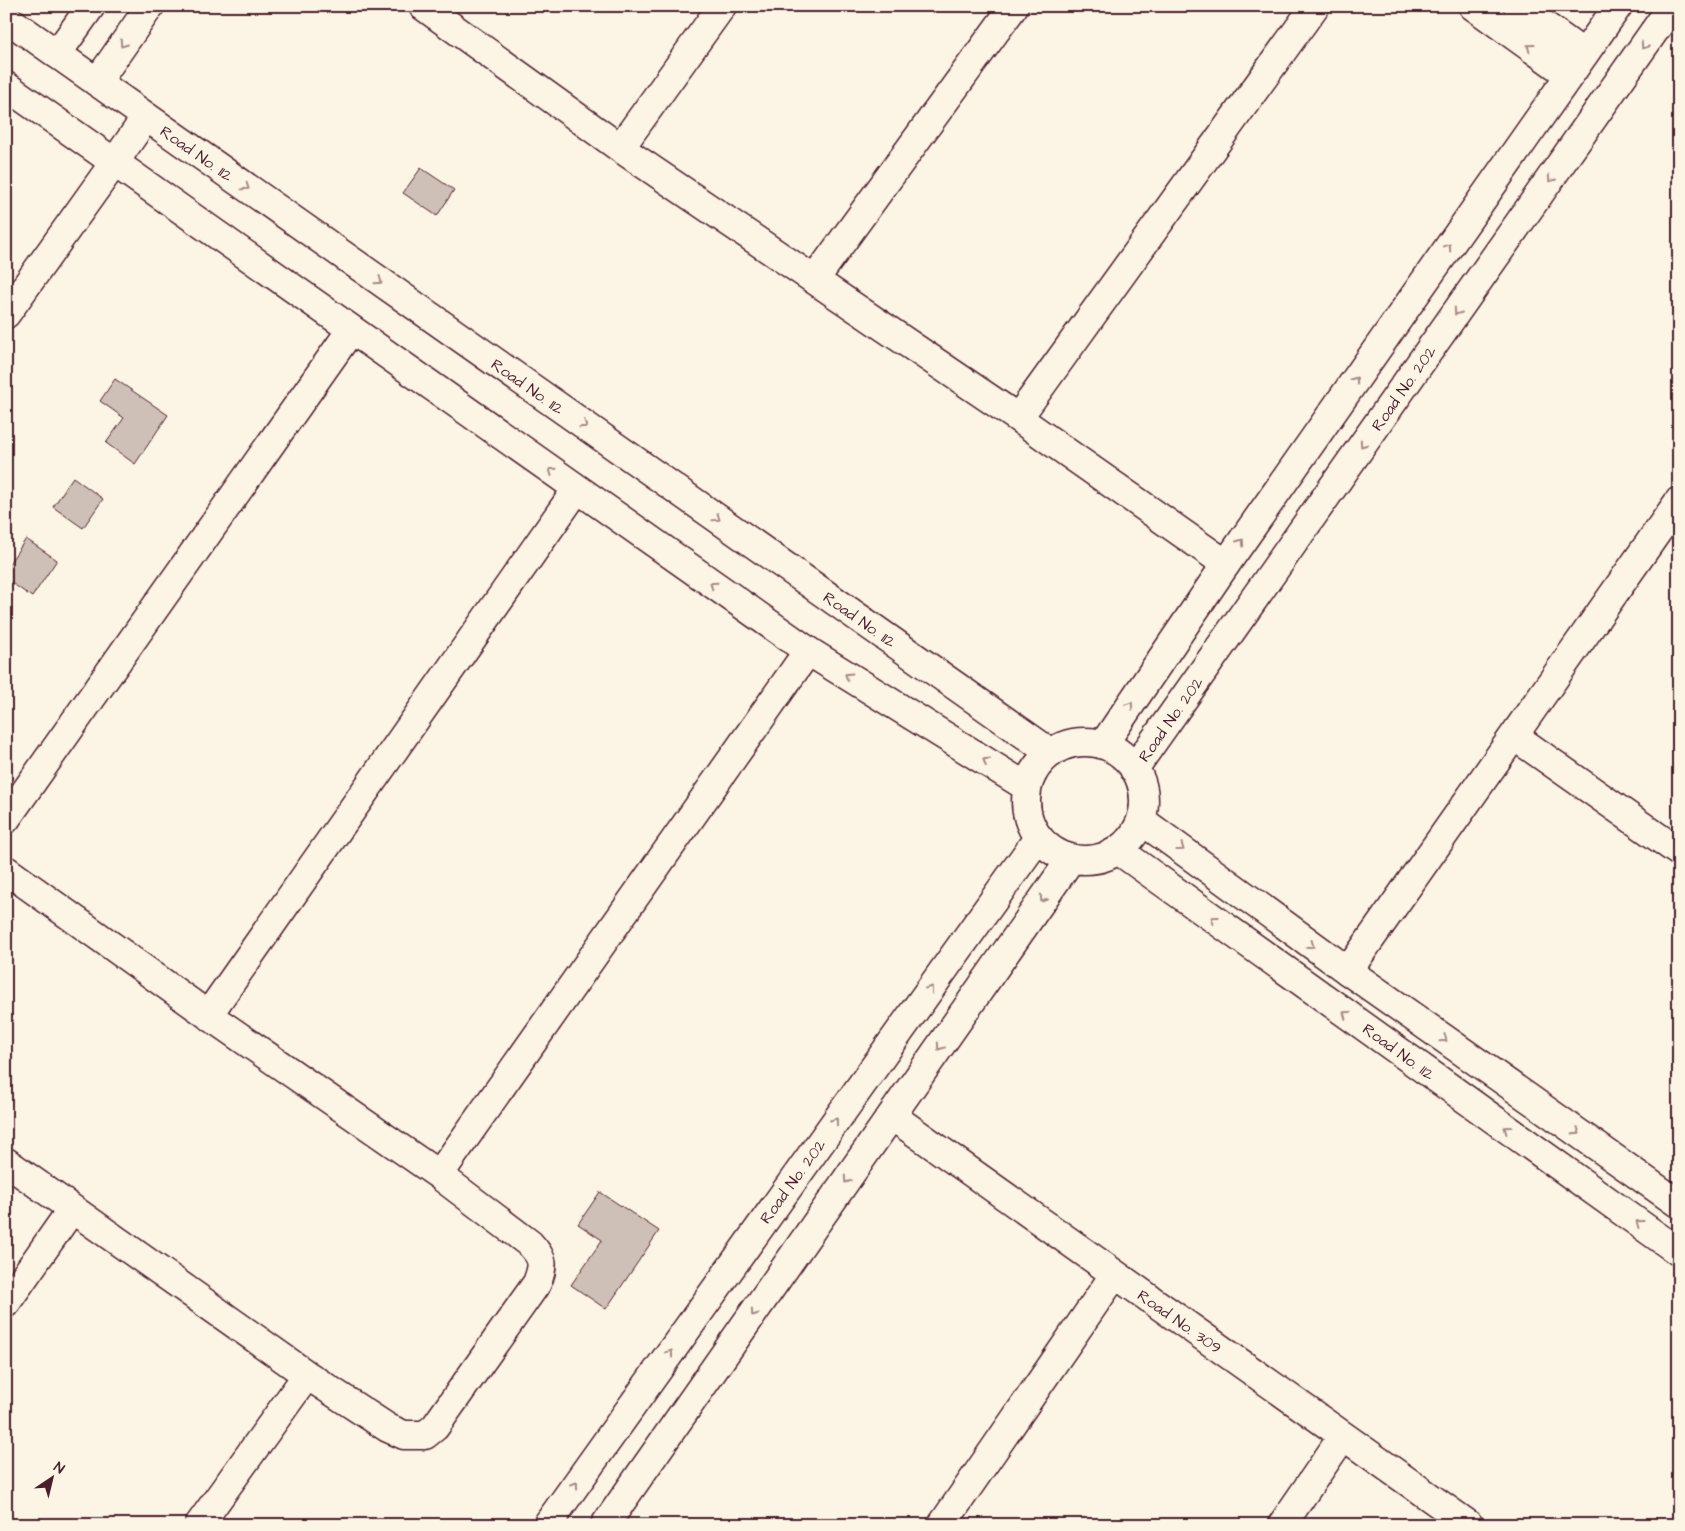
<svg xmlns="http://www.w3.org/2000/svg" width="1685" height="1531" font-family="'Architects Daughter',sans-serif">
  <rect width="100%" height="100%" fill="#fcf5e5"/>
  <filter id="ink" filterUnits="userSpaceOnUse"><feTurbulence type="fractalNoise" baseFrequency=".02" numOctaves="2"/><feDisplacementMap in="SourceGraphic" scale="10" xChannelSelector="R" yChannelSelector="G"/><feConvolveMatrix kernelMatrix="1 2 1 2 8 2 1 2 1" color-interpolation-filters="sRGB"/></filter>
  <g filter="url(#ink)">
    <path fill="#cfc0b7" stroke="#4a1f2b" d="M421,168L454,190L437,216L403,193Z
      M115,379L168,415L135,464L106,443L124,418L100,401Z
      M73,477L103,499L83,528L53,507Z
      M26,539L57,560L32,597L6,579V568Z
      M600,1192L659,1231L606,1309L571,1285L602,1240L578,1224Z"/>
    <g fill="none" stroke-linecap="round" stroke-linejoin="round">
      <defs>
        <path id="minor" d="M423,6L620,148L1018,418L1226,564
          M1473,6L1569,75
          M1518,6L1584,54
          M57,54L91,6
          M97,82L150,6
          M620,148L722,6
          M815,279L1014,6
          M6,314L114,163
          M1018,418L1315,6
          M1514,736L1679,852
          M6,819L351,330
          M6,870L208,1015L439,1175L530,1244C544,1259 544,1264 537,1283L435,1427L425,1435H404L388,1428L307,1375L6,1162
          M1348,971L1679,501
          M208,1015L577,489
          M892,1116L1469,1525
          M439,1175L808,651
          M6,1303L72,1209
          M199,1525L307,1375
          M942,1525L1115,1274
          M1282,1525L1343,1436"/>
        <path id="tertiary" d="M6,18L1051,753
          M6,86L808,651L1027,787
          M114,163L146,117
          M1026 801a59 59 0 1 1 118 0a59 59 0 1 1-118 0Z
          M1103,745L1226,564L1618,6
          M1134,769L1672,6
          M1141,820L1348,971L1679,1204
          M1118,850L1679,1252
          M547,1525L1038,838
          M605,1525L1071,859"/>
      </defs>
      <use href="#minor" stroke="#4a1f2b" stroke-width="31"/>
      <use href="#tertiary" stroke="#4a1f2b" stroke-width="31"/>
      <use href="#minor" stroke="#fcf5e5" stroke-width="28"/>
      <use href="#tertiary" stroke="#fcf5e5" stroke-width="28"/>
    </g>
    <defs><path id="oneway-chevron" d="M-2-3.5L2.5 0L-2 3.5" fill="none" stroke-width="1.6" stroke-linecap="round" stroke-linejoin="round" transform="scale(1.25)"/></defs>
    <g stroke="#a38a88">
      <use href="#oneway-chevron" transform="translate(123 44) rotate(125)"/>
      <use href="#oneway-chevron" transform="translate(1644 46) rotate(125)"/>
      <use href="#oneway-chevron" transform="translate(1530 47) rotate(-144)"/>
      <use href="#oneway-chevron" transform="translate(1551 179) rotate(125)"/>
      <use href="#oneway-chevron" transform="translate(246 187) rotate(35)"/>
      <use href="#oneway-chevron" transform="translate(1448 247) rotate(-55)"/>
      <use href="#oneway-chevron" transform="translate(379 281) rotate(35)"/>
      <use href="#oneway-chevron" transform="translate(1457 312) rotate(125)"/>
      <use href="#oneway-chevron" transform="translate(1355 380) rotate(-55)"/>
      <use href="#oneway-chevron" transform="translate(584 425) rotate(35)"/>
      <use href="#oneway-chevron" transform="translate(1363 444) rotate(125)"/>
      <use href="#oneway-chevron" transform="translate(552 471) rotate(-145)"/>
      <use href="#oneway-chevron" transform="translate(717 518) rotate(35)"/>
      <use href="#oneway-chevron" transform="translate(1241 542) rotate(-55)"/>
      <use href="#oneway-chevron" transform="translate(713 585) rotate(-145)"/>
      <use href="#oneway-chevron" transform="translate(848 676) rotate(-148)"/>
      <use href="#oneway-chevron" transform="translate(1130 705) rotate(-56)"/>
      <use href="#oneway-chevron" transform="translate(986 761) rotate(-148)"/>
      <use href="#oneway-chevron" transform="translate(1181 848) rotate(36)"/>
      <use href="#oneway-chevron" transform="translate(1043 899) rotate(125)"/>
      <use href="#oneway-chevron" transform="translate(1214 919) rotate(-144)"/>
      <use href="#oneway-chevron" transform="translate(1311 945) rotate(36)"/>
      <use href="#oneway-chevron" transform="translate(930 989) rotate(-54)"/>
      <use href="#oneway-chevron" transform="translate(1346 1014) rotate(-144)"/>
      <use href="#oneway-chevron" transform="translate(1444 1039) rotate(35)"/>
      <use href="#oneway-chevron" transform="translate(940 1047) rotate(125)"/>
      <use href="#oneway-chevron" transform="translate(835 1121) rotate(-54)"/>
      <use href="#oneway-chevron" transform="translate(1507 1129) rotate(-144)"/>
      <use href="#oneway-chevron" transform="translate(1577 1132) rotate(35)"/>
      <use href="#oneway-chevron" transform="translate(847 1180) rotate(125)"/>
      <use href="#oneway-chevron" transform="translate(1639 1223) rotate(-144)"/>
      <use href="#oneway-chevron" transform="translate(754 1313) rotate(125)"/>
      <use href="#oneway-chevron" transform="translate(670 1353) rotate(-54)"/>
      <use href="#oneway-chevron" transform="translate(575 1485) rotate(-54)"/>
    </g>
  </g>
  <g text-anchor="middle" stroke-width="4" stroke-linejoin="round" paint-order="stroke">
    <g font-size="16" fill="#4a1f2b" stroke="#fcf5e5">
      <text transform="translate(197 153) rotate(35)" y="6">Road No. 112</text>
      <text transform="translate(528 386) rotate(35)" y="6">Road No. 112</text>
      <text transform="translate(1403 388) rotate(-55)" y="6">Road No. 202</text>
      <text transform="translate(860 619) rotate(35)" y="6">Road No. 112</text>
      <text transform="translate(1170 719) rotate(-55)" y="6">Road No. 202</text>
      <text transform="translate(1399 1051) rotate(36)" y="6">Road No. 112</text>
      <text transform="translate(792 1181) rotate(-54)" y="6">Road No. 202</text>
      <text transform="translate(1180 1321) rotate(35)" y="6">Road No. 309</text>
    </g>
  </g>
  <rect width="1685" height="1531" fill="none" stroke="#fcf5e5" stroke-width="25"/>
  <rect x="12" y="12" width="1660" height="1506" fill="none" stroke="#4a1f2b" stroke-width="2" filter="url(#ink)"/>
  <g transform="translate(52 1478) rotate(35)" stroke="#fcf5e5" stroke-width="4" paint-order="stroke">
  <path d="M0-4L9 19L0 12L-9 19Z" fill="#4a1f2b"/>
  <text y="-8" font-size="14" font-weight="bold" text-anchor="middle" fill="#4a1f2b">N</text>
  </g>
</svg>
